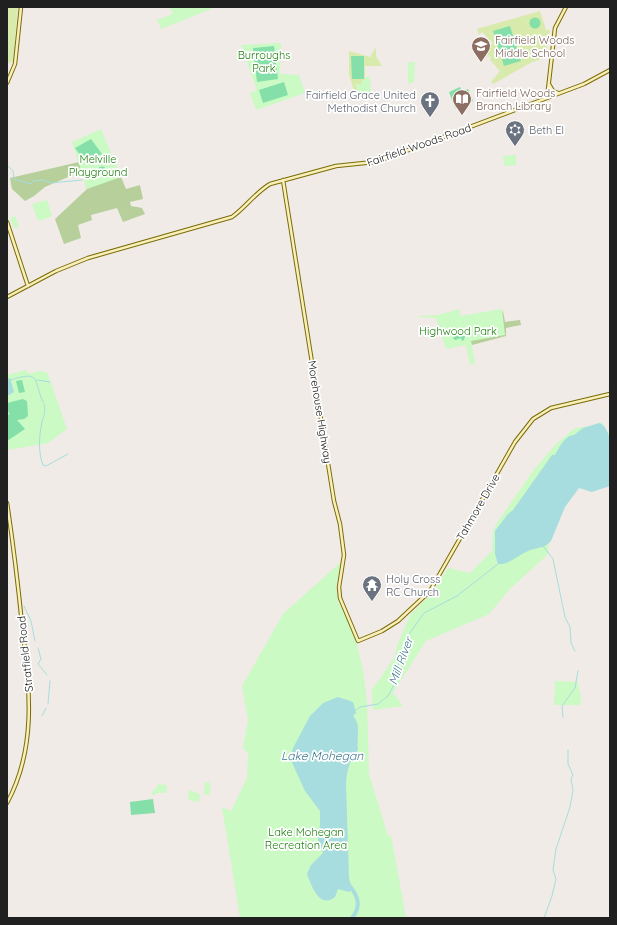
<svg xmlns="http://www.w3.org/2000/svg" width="617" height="925" font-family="Quicksand,sans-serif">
  <rect width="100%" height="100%" fill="#f0ebe6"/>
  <path fill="#d8eaac" d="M7,7H18L13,61L7,64Z
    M540,11L546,30H550L545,58L532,62L493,84L491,82L500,71L490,60L491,58L488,55L483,60L479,57L493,43L482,32L479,35L477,29Z
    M376,47V56L382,66H365V79L363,84H355L360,92L354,91L349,74V51L370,57Z"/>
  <path fill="#b6cf9b" d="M79,162L87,185L121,177L126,189L140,185L143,199L130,202L131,206L142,208L145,214L123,222L117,208L91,215L92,220L78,225L81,238L64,244L55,219L87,189L82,171L45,187L34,196L25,201L12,189L10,178Z
    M503,311L505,322L520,320L521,325L506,328V336L472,345L469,337Z"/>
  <path fill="#cbfac4" d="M170,7H211V9L161,29L157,20L173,14Z
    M281,43L280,74L299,75L305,93L256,110L250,93L257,90L241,45Z
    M408,62H415L414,82L408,84Z
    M366,77H370L371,95H360L355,84H362V80H365Z
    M101,129L121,177L87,189L72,142Z
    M516,155V165L504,166L503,156Z
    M47,200L52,216L40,221L37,219L32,204Z
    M15,216L19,227L14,228L10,218Z
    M459,309L460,316L502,309L505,335L471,341L475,364L470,365L466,345L446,349L436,318L418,317V316L438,315Z
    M26,370L29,374L39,371L47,372L67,429L48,443L7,450V375Z
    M600,422L604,425L606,432L610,434V479L575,483L549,540L548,553L546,556L510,589L489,614L426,641L392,694L395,695L403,706L373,710L372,689L380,679L395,656L397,646L410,615L432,593L448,568L470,573L492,551L493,531L497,523L533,471L555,445L575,428L591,426Z
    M341,562L336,587L338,600L356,640L363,671L367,701L369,774L388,836L391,835L406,918H240L222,807L231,811L247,778L248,753L243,748L248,720L242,686L283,614Z
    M555,681L578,682L581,699L580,705H554Z
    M205,782H209L211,789L209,795L204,794Z
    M158,784L167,785L166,793H156V795H152L153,790L156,789Z
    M189,790L200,794L199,802L188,800Z"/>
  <path fill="#84dfa8" d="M529.5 23a5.5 5.5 0 1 1 11 0a5.5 5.5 0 1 1-11 0Z
    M510,26L521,61L504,66L493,31Z
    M274,46L278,79L257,82L253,48Z
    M351,56H364V79H352Z
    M284,82L288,95L263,103L259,90Z
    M460,87L462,91L468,89L473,101L455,108L449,92Z
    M91,139L102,154C92,160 81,159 75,148Z
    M97.5 171a4.5 4.5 0 1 1 9 0a4.5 4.5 0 1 1-9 0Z
    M456,330H461L462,336H465L464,340L462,341L461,338L455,340L453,338Z
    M22,380L25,392L19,393L16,381Z
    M23,399L27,401L28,416L24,419L17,420L25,429L7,441V414L10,415L7,409V403Z
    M153,799L155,813L131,815L130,802Z"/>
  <path fill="#a7ddde" d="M10,378L14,392L7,396V379Z
    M599,423C616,428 610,471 610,486L592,492L579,488L565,507L551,541C544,549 537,547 528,551C518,555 509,565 498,564L495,554V531L508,514L513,510L552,455H555C559,448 565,435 574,435L583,428Z
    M338,697L353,702L356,713L353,716C362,725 356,739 358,750C350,759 347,770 346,783L349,878L352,889L349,892L338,889L335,897C319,910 311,884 307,874L311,865L323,853L318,840L320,825V811L305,791L290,758L293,748L310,716L323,703Z"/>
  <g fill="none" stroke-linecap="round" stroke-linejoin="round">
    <path stroke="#a7ddde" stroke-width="1" d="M7,165L13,171L14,179L31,184L33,181L43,180L51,183L82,180
      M10,380C42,370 33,380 43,402
      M37,380L50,382
      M44,404C46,412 44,415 42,422C39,436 38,452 43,465L46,466L68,454
      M543,546L553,559L565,617L570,627L571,643L575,651
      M24,606L31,621L35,641
      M38,648L41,659L38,664L47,675
      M48,704L50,681
      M354,711L360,707L378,704L388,696L394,685L395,674L410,633L424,613L457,596L498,564
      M42,716L46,708
      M563,717L562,706L575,688L578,671
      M544,918L552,896L556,879L553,870L556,849L570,807L573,790L571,779L573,775L568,764V750"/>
    <path stroke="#a7ddde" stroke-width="4" d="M349,885C358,896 362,906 352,918"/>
    <defs>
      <path id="secondary" d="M7,83L15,64L21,7
        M549,84L553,91L558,93
        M544,98L548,90L555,28L566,7
        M283,180L334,501L340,524L344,555L339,587L340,598L358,641L382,631L398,621L430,591L515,442L533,419L551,408L610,394
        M7,222L28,286
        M7,297L56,271L88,258L232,217C246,207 255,193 270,184L336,166L374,162L390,157L584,84L610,70
        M7,503C13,543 18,584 22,624C29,685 38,746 7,803"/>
    </defs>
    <use href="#secondary" stroke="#786c05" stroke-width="4.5"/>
    <use href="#secondary" stroke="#faefbb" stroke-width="2.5"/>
  </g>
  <defs>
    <symbol id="school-pin" viewBox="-11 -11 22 30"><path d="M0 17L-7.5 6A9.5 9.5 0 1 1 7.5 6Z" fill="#8d6e63" stroke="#fff"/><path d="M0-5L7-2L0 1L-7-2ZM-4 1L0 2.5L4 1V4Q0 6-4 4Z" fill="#fff"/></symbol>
    <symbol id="library-pin" viewBox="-11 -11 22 30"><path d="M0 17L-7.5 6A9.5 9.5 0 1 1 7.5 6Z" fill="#8d6e63" stroke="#fff"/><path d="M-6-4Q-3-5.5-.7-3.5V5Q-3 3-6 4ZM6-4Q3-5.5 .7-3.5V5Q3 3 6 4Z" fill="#fff"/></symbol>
    <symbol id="church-pin" viewBox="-11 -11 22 30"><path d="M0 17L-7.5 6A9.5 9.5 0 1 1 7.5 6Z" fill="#6b7280" stroke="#fff"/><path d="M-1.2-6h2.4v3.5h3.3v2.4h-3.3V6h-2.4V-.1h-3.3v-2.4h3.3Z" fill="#fff"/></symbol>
    <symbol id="synagogue-pin" viewBox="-11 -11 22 30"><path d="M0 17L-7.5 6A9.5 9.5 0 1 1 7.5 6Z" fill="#6b7280" stroke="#fff"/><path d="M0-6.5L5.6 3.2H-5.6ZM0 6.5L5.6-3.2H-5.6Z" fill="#fff"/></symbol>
    <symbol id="temple-pin" viewBox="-11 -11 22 30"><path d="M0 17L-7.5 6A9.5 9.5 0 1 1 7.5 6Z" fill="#6b7280" stroke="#fff"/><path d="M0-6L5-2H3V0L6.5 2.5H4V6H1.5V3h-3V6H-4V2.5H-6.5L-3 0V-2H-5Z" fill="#fff"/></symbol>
  </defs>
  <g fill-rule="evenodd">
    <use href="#school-pin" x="470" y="35" width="22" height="30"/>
    <use href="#library-pin" x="451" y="88" width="22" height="30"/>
    <use href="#church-pin" x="419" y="90" width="22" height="30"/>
    <use href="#synagogue-pin" x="504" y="119" width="22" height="30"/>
    <use href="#temple-pin" x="361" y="574" width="22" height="30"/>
  </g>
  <g text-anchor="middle" stroke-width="3.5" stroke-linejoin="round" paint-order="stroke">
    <g font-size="11" fill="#785e54" stroke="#fff" text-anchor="start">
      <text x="495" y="44">Fairfield Woods<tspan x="495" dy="13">Middle School</tspan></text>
      <text x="476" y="97">Fairfield Woods<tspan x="476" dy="13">Branch Library</tspan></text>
    </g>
    <g font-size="11" fill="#1b7f0c" stroke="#fff">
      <text x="264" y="59">Burroughs<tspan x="264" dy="13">Park</tspan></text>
      <text x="98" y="163">Melville<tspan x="98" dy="13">Playground</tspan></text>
      <text x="458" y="335">Highwood Park</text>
      <text x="306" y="836">Lake Mohegan<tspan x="306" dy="13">Recreation Area</tspan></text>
    </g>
    <g font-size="11" fill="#5b616d" stroke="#fff" text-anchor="start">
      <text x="416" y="99" text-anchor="end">Fairfield Grace United<tspan x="416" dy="13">Methodist Church</tspan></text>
      <text x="529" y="134">Beth El</text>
      <text x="386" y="583">Holy Cross<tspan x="386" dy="13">RC Church</tspan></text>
    </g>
    <g font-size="11" fill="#202020" stroke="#fff">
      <text transform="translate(419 145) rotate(-19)" y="4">Fairfield Woods Road</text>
      <text transform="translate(320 412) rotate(81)" y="4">Morehouse Highway</text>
      <text transform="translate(478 507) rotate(-60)" y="4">Tahmore Drive</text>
      <text transform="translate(25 654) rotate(-96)" y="4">Stratfield Road</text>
    </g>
    <g font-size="12" font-style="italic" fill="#3f7990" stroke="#fff">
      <text transform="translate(401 661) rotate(-70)" y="4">Mill River</text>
      <text x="322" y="760">Lake Mohegan</text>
    </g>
  </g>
  <rect width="617" height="925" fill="none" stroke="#202020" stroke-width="16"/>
</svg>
